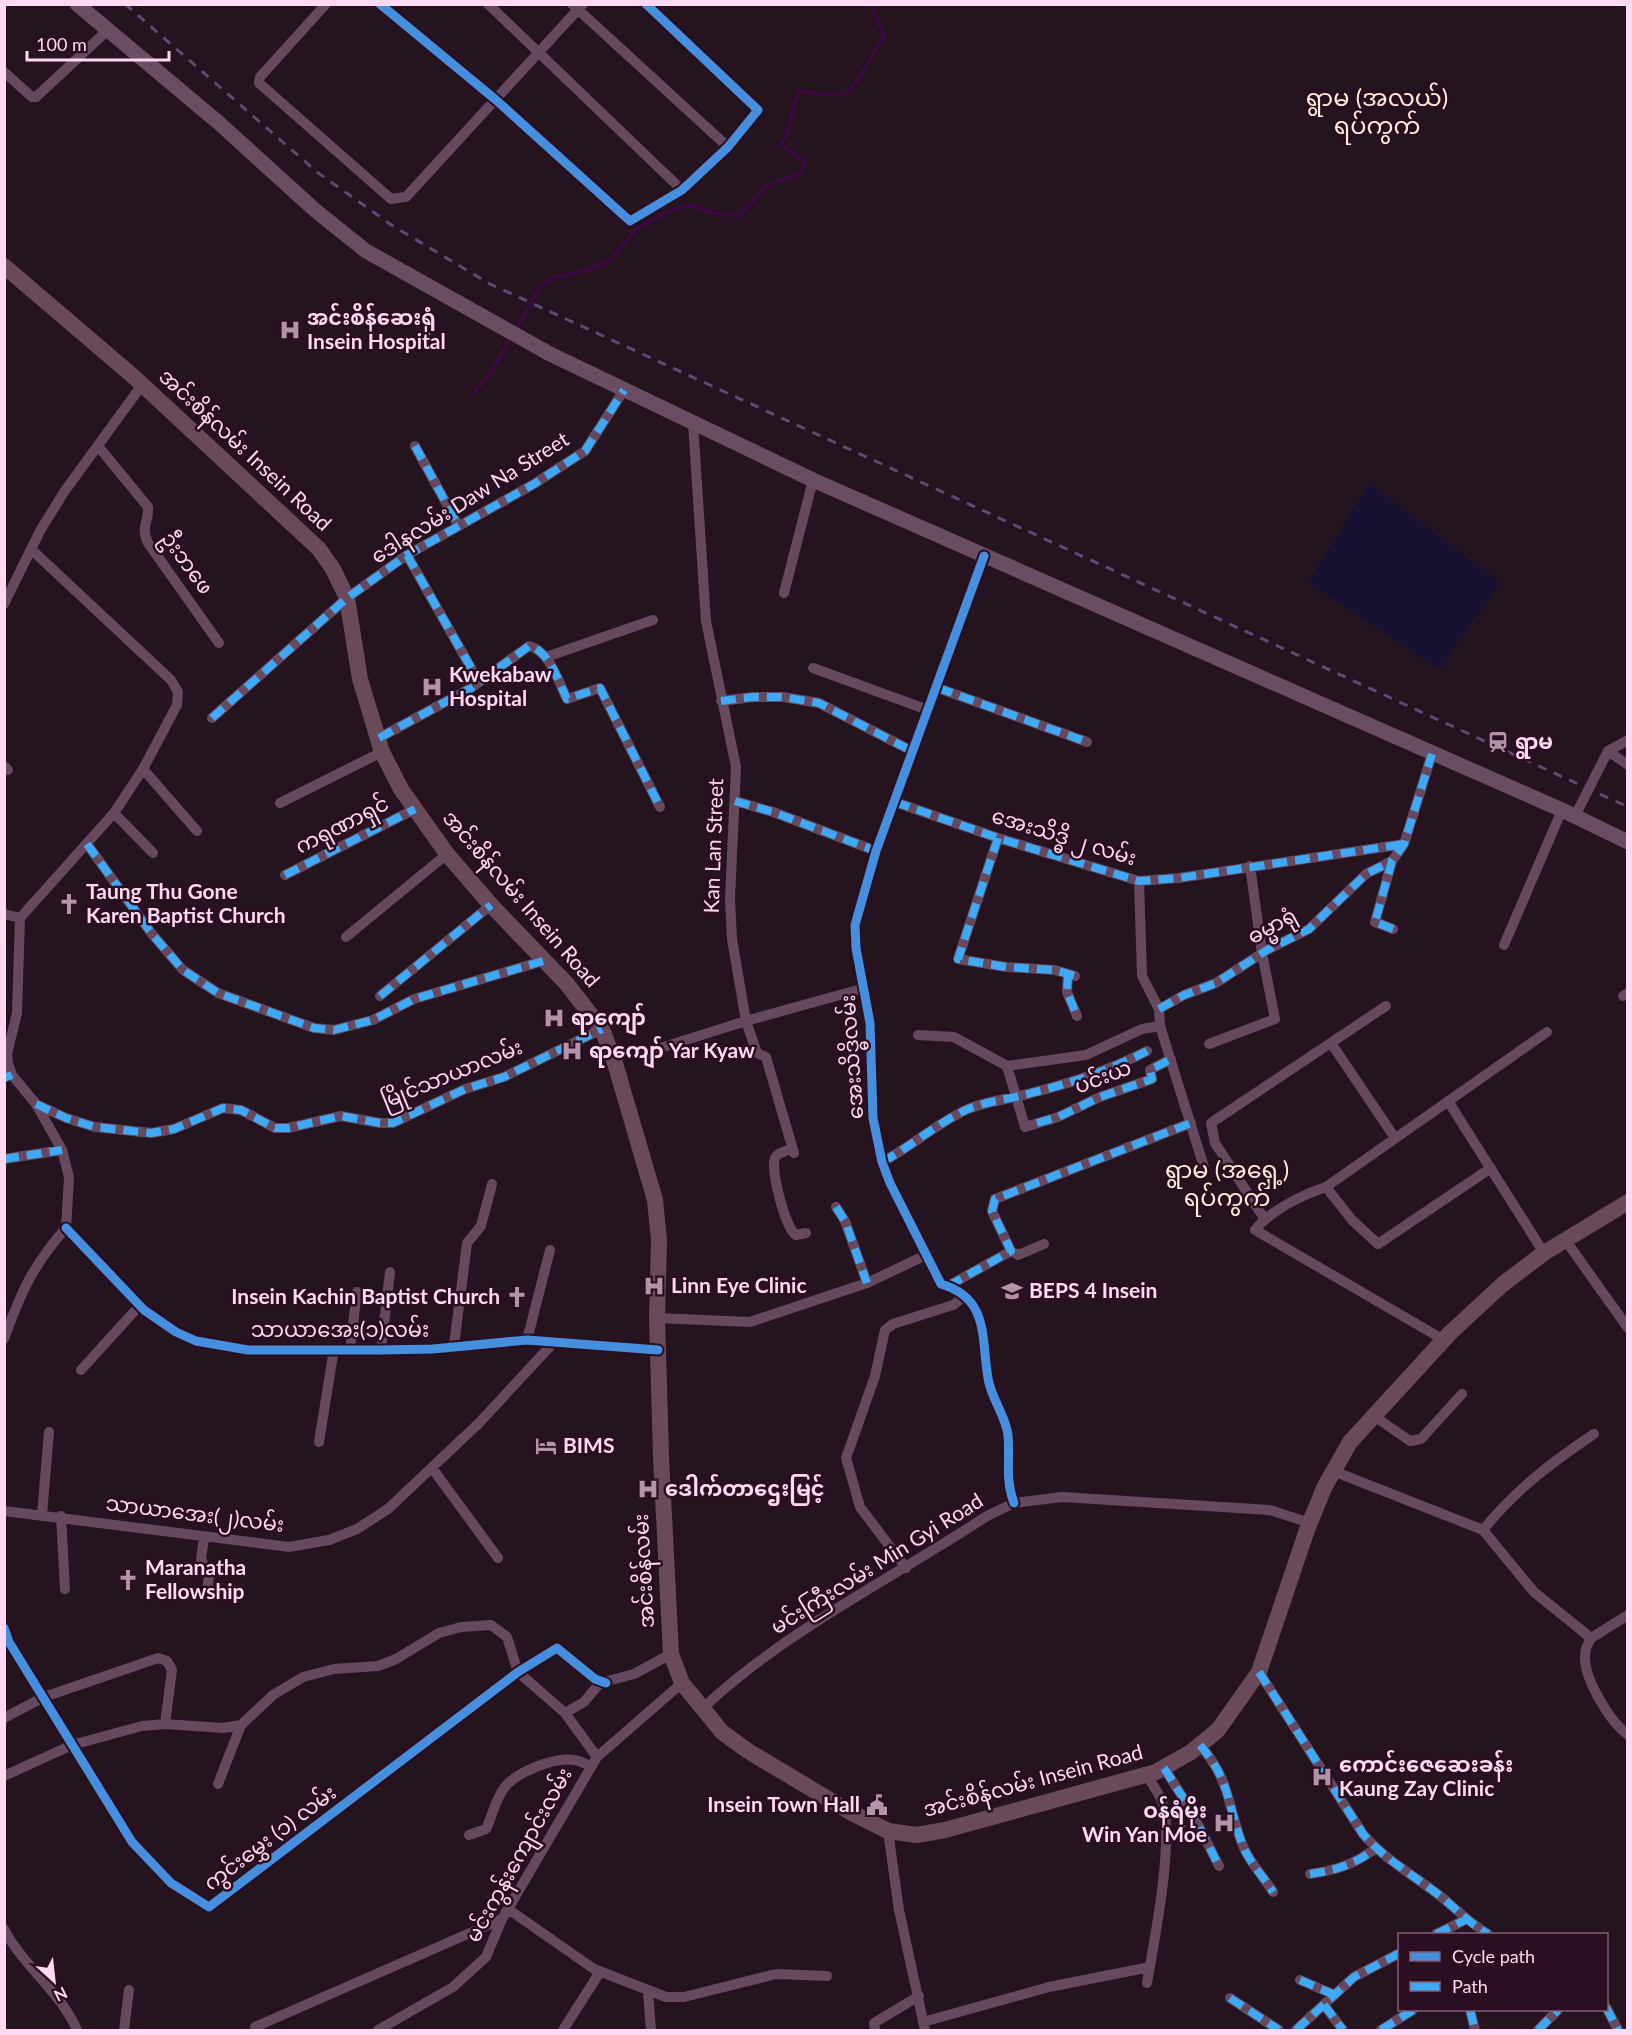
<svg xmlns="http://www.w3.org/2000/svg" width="1632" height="2035" font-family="Lato,'Noto Sans Myanmar',sans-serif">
  <rect width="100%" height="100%" fill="#25141f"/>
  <path fill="#191132" d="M1369,483L1501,583L1439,669L1308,583Z"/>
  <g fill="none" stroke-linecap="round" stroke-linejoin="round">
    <path stroke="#3e0748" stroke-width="3" d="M516,329L541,286L555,277L584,271L611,260L636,229L674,209L691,205L714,213L738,216L769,184L799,175L805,163L781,144L788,131L798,91C811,92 827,96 840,95C854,94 875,49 884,37L871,4
      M472,395L492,371L511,337"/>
    <path stroke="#66495f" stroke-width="10" d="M326,4L260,77L259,83L391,199L406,197L583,4
      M380,4L496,100L630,221L682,190L728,147L758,110L646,4
      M488,4L682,190
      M572,4L728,147
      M4,72L32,97H36L109,29
      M693,423L706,621L736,767L730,899L732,939L746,1021L757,1053L766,1057L794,1153
      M98,446L148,507C149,523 140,526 148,543L219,643
      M415,446L458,525
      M407,555L479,682
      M984,556L876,851L855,925L856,948L870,1023L873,1118L882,1162L890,1183L941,1284C992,1299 980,1342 989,1383C993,1400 1006,1418 1008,1435C1010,1460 1005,1480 1014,1503
      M784,593L813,480
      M4,604L40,531L64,492L142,385
      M546,657L653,620
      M813,668L928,710
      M938,688L1087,742
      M721,701L753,697H783L819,703L912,751
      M212,718L347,598L407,555L534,484L585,451L624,390
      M379,738L471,688L529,646C550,651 558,681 567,699L600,688L660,807
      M1608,751L1628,765
      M4,766L8,770
      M143,769L197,831
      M735,801L773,812L876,851
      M895,802L998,838L1139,881L1179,878L1404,844
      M280,803L382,752
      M114,813L153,853
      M1575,816L1608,751L1628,740
      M998,838L958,959L1006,967L1055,970L1075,976
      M87,844L152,934L183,970L218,993L314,1028L334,1030L373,1020L414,999L543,961
      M285,875L415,809
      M1139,881L1142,976L1159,1009L1160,1026L1204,1167
      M4,914L20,918
      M20,918L114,813L143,769L177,705L178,692L171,680L33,551
      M20,918L17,1013L7,1054L8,1063L12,1075L36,1104L62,1150L69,1177L66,1228
      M1393,929L1375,922L1392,861L1404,844L1432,754
      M346,937L447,854
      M1504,945L1562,810
      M1068,974L1067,992L1077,1016
      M380,996L491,905
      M1623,996L1628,993
      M1159,1009L1184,995L1216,983L1267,950L1309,929L1366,874L1392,861
      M918,1035L954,1037L1007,1066L1086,1055L1142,1029L1160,1026
      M1331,1043L1395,1138
      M1209,1044L1275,1019L1262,953L1250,866
      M657,1049L746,1021L865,988
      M1007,1066L1025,1127L1058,1117L1100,1097L1152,1079L1150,1070L1171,1059
      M1448,1101L1544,1253
      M36,1104L66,1118L95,1127L151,1133L174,1129L223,1108L241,1110L275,1128H288L341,1116L380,1123H393L465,1089L504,1077L602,1029
      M791,1149C786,1151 777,1153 775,1158C770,1170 786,1230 796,1235L806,1233
      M4,1159L62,1150
      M882,1162C912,1146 937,1123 968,1109C987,1101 1011,1099 1031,1093C1072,1083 1110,1070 1147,1051
      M1326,1187L1547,1032
      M836,1207L845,1221L867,1283
      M1264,1218L1215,1143L1211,1123L1386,1006
      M66,1228L144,1310L176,1332L196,1341L248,1350H381L433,1349L527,1340L658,1350
      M1566,1241L1628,1328
      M1011,1251L1018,1255L1044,1244
      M948,1286L1011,1251L992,1211L995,1199L1191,1123
      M657,1318L750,1322L867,1283L928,1254
      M4,1339C21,1292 33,1265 66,1228
      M527,1340L550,1250
      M1444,1340L1255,1230C1271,1210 1302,1195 1326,1187L1352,1220L1378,1244L1491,1168
      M454,1345L467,1243L481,1226L492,1184
      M350,1349L357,1292
      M381,1350L390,1272
      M81,1370L140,1305
      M1374,1416L1410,1441L1421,1439L1462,1394
      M319,1442L334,1349
      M432,1468L498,1558
      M1333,1471L1483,1530L1534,1592L1591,1638C1588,1643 1585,1650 1585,1656C1584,1679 1610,1722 1628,1735
      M4,1511L289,1547L329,1540L357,1529L388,1509L479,1423L555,1341
      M42,1515L49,1432
      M61,1516L65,1589
      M1483,1530C1515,1490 1552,1462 1594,1434
      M204,1538L201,1559L209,1576L207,1591
      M906,1568L860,1507L846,1458L875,1376L885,1330L893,1324L953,1305L966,1295
      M4,1628L9,1642L132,1842L171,1883L209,1907L518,1672L557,1648L595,1679L606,1683
      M1591,1638L1628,1615
      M1259,1672L1363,1834C1386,1861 1417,1877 1444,1899C1459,1912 1471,1924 1488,1934
      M703,1708C786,1630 893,1578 987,1516L1014,1503L1062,1497L1270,1510L1310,1523
      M565,1713L597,1757
      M4,1718L44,1697L158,1658L167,1661L172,1670L165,1724
      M1200,1745C1231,1781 1227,1805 1243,1846C1249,1862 1264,1877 1273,1892
      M1164,1768L1189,1807L1219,1866
      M1146,1775C1151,1782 1157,1790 1161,1799C1176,1834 1154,1942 1147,1983
      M4,1776L72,1745L142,1726L165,1724L223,1728L241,1725L273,1695L303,1677L334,1669L378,1666L396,1659L439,1633L461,1627L491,1625L507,1637L518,1672L565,1713L584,1702L600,1683L634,1674L671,1654
      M218,1784L241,1725
      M888,1831L899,1910L925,2030
      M469,1835L486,1829C493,1815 495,1799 505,1787C517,1772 554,1757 573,1760C579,1760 585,1764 591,1766
      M1310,1874C1336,1870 1354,1865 1376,1848
      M508,1909L594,1969L666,1997H684L776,1974L827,1976
      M4,1929C23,1966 60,1991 77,2030
      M1436,1934L1465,1920
      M1300,1980L1335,1995
      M648,1992L651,2030
      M1230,1998L1279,2030
      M1324,2005L1343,2030
      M1606,2007L1618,2030
      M1470,2010L1475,2030
      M923,2022L1049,1987L1150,1967
      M255,2027L502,1919
      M124,2030L129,1990
      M378,2030L453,1987L486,1957L502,1919L597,1757L682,1683
      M563,2030L600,1972
      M875,2030L874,2023L919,1996
      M1296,2030L1354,1977L1400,1953
      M1381,2030L1413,2010
      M1538,2030L1558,2010"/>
    <path stroke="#6b4d63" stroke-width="15" d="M77,4L219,123L316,211L366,251L550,354L813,480L1562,810L1628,842"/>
    <path stroke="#6a4a5a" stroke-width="16" d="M4,266L134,377L319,549L333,569L347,598L360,679L382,752L401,789L447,854L491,905L566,983L602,1029L615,1063L655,1200L659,1240L657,1318L661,1456L671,1654L682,1683L722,1732L748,1751L850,1812L888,1831L917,1835L945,1830L1156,1772L1191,1752L1218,1730L1259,1672L1308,1527L1325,1486L1350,1442L1450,1333L1503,1284L1544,1253L1628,1202"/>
    <path stroke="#614772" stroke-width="3" stroke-dasharray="9 8" stroke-linecap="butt" d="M125,4L317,172L393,226L490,284L1628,807"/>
    <path stroke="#3fa9f5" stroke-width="8" stroke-dasharray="15 8" stroke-linecap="butt" d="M415,446L458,525
      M407,555L479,682
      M938,688L1087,742
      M721,701L753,697H783L819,703L912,751
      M212,718L347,598L407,555L534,484L585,451L624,390
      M379,738L471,688L529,646C550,651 558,681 567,699L600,688L660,807
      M735,801L773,812L876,851
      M895,802L998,838L1139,881L1179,878L1404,844
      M998,838L958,959L1006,967L1055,970L1075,976
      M87,844L152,934L183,970L218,993L314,1028L334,1030L373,1020L414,999L543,961
      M285,875L415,809
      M1393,929L1375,922L1392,861L1404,844L1432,754
      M1068,974L1067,992L1077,1016
      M380,996L491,905
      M1159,1009L1184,995L1216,983L1267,950L1309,929L1366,874L1392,861
      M4,1078L12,1075
      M36,1104L66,1118L95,1127L151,1133L174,1129L223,1108L241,1110L275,1128H288L341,1116L380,1123H393L465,1089L504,1077L602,1029
      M1037,1123L1058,1117L1100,1097L1152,1079L1150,1070L1171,1059
      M4,1159L62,1150
      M882,1162C912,1146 937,1123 968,1109C987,1101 1011,1099 1031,1093C1072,1083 1110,1070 1147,1051
      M836,1207L845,1221L867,1283
      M948,1286L1011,1251L992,1211L995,1199L1191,1123
      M1259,1672L1363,1834C1386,1861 1417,1877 1444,1899C1459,1912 1471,1924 1488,1934
      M1200,1745C1231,1781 1227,1805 1243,1846C1249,1862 1264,1877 1273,1892
      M1164,1768L1189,1807L1219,1866
      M1310,1874C1336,1870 1354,1865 1376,1848
      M1436,1934L1465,1920
      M1300,1980L1335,1995
      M1230,1998L1279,2030
      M1324,2005L1343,2030
      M1606,2007L1618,2030
      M1470,2010L1475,2030
      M1296,2030L1354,1977L1400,1953
      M1381,2030L1413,2010
      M1538,2030L1558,2010"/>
    <defs>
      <path id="cycleway" d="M380,4L496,100L630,221L682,190L728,147L758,110L646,4
        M984,556L876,851L855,925L856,948L870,1023L873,1118L882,1162L890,1183L941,1284C992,1299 980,1342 989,1383C993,1400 1006,1418 1008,1435C1010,1460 1005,1480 1014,1503
        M66,1228L144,1310L176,1332L196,1341L248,1350H381L433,1349L527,1340L658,1350
        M4,1628L9,1642L132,1842L171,1883L209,1907L518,1672L557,1648L595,1679L606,1683"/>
    </defs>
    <use href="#cycleway" stroke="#2b0e20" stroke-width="13"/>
    <use href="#cycleway" stroke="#468fdf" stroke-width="9"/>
  </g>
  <defs>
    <symbol id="hospital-bare" viewBox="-9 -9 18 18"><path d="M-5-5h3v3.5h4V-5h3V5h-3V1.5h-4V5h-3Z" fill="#b393a9" stroke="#2b0e20" stroke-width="2.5" paint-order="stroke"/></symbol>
    <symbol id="station-bare" viewBox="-9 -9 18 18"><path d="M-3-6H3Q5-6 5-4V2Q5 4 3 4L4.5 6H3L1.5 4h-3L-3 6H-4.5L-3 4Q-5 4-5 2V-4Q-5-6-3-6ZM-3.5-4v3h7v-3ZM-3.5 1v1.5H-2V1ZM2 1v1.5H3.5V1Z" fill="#b393a9" stroke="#2b0e20" stroke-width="2.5" paint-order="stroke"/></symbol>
    <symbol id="church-bare" viewBox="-9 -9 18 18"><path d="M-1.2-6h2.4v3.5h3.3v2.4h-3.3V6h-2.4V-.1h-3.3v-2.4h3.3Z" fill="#b393a9" stroke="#2b0e20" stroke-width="2.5" paint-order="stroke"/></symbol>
    <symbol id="school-bare" viewBox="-9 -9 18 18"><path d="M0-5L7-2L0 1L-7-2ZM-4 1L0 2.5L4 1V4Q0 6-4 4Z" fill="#b393a9" stroke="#2b0e20" stroke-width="2.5" paint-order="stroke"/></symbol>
    <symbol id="hotel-bare" viewBox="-9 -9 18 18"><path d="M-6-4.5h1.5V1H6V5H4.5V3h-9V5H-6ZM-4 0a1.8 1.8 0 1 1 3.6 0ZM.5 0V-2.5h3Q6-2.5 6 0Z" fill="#b393a9" stroke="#2b0e20" stroke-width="2.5" paint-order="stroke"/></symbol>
    <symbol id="civic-bare" viewBox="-9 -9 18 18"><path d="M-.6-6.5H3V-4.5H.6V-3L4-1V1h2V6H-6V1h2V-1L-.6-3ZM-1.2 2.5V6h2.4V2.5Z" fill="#b393a9" stroke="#2b0e20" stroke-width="2.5" paint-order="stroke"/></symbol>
  </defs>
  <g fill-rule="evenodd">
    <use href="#hospital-bare" x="275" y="315" width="30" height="30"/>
    <use href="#hospital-bare" x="417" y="672" width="30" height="30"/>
    <use href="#station-bare" x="1483" y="727" width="30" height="30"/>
    <use href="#church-bare" x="54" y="889" width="30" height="30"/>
    <use href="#hospital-bare" x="539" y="1003" width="30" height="30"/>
    <use href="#hospital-bare" x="557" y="1036" width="30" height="30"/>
    <use href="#hospital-bare" x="639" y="1271" width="30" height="30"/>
    <use href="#school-bare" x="997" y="1276" width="30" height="30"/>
    <use href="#church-bare" x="502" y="1282" width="30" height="30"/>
    <use href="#hotel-bare" x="531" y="1431" width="30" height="30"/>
    <use href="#hospital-bare" x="633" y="1474" width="30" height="30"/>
    <use href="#church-bare" x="113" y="1565" width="30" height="30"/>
    <use href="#hospital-bare" x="1307" y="1762" width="30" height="30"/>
    <use href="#civic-bare" x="862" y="1790" width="30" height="30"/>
    <use href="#hospital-bare" x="1209" y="1808" width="30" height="30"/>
  </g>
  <g text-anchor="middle" stroke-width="5" stroke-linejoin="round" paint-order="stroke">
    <g font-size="21" font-weight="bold" fill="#ffd8f3" stroke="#2b0e20" text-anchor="start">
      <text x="307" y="325">အင်းစိန်ဆေးရုံ<tspan x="307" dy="24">Insein Hospital</tspan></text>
      <text x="449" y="682">Kwekabaw<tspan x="449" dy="24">Hospital</tspan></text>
      <text x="1515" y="749">ရွာမ</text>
      <text x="86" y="899">Taung Thu Gone<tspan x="86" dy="24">Karen Baptist Church</tspan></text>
      <text x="571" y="1025">ရာကျော်</text>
      <text x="589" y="1058">ရာကျော် Yar Kyaw</text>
      <text x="671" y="1293">Linn Eye Clinic</text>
      <text x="1029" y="1298">BEPS 4 Insein</text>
      <text x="500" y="1304" text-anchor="end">Insein Kachin Baptist Church</text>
      <text x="563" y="1453">BIMS</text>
      <text x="665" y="1496">ဒေါက်တာဌေးမြင့်</text>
      <text x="145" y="1575">Maranatha<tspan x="145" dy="24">Fellowship</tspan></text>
      <text x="1339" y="1772">ကောင်းဇေဆေးခန်း<tspan x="1339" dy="24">Kaung Zay Clinic</tspan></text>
      <text x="860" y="1812" text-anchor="end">Insein Town Hall</text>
      <text x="1207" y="1818" text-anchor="end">ဝန်ရံမိုး<tspan x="1207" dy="24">Win Yan Moe</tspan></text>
    </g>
    <g font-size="21" fill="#ffd8f3" stroke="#2b0e20">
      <text transform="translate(245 450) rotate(43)" y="7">အင်းစိန်လမ်း Insein Road</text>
      <text transform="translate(470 498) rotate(-32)" y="7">ဒေါနလမ်း Daw Na Street</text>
      <text transform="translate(187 563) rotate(54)" y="7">ဦးဘဖေ</text>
      <text transform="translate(342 825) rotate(-27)" y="7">ကရုဏာရှင်</text>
      <text transform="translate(1064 837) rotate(17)" y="7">အေးသိဒ္ဓိ ၂ လမ်း</text>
      <text transform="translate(714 846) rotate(-88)" y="7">Kan Lan Street</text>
      <text transform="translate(521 899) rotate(49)" y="7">အင်းစိန်လမ်း Insein Road</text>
      <text transform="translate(1272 926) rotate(-29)" y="7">ဓမ္မာရုံ</text>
      <text transform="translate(852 1057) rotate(-94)" y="7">အေးသိဒ္ဓိလမ်း</text>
      <text transform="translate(452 1074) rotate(-22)" y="7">မြိုင်သာယာလမ်း</text>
      <text transform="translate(1103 1077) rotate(-21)" y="7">ပင်းယ</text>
      <text x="340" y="1337">သာယာအေး(၁)လမ်း</text>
      <text transform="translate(195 1514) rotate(7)" y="7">သာယာအေး(၂)လမ်း</text>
      <text transform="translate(877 1564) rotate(-32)" y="7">မင်းကြီးလမ်း Min Gyi Road</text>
      <text transform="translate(644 1571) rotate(-93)" y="7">အင်းစိန်လမ်း</text>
      <text transform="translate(1033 1781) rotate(-15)" y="7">အင်းစိန်လမ်း Insein Road</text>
      <text transform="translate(270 1838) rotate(-37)" y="7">ကွင်းမွှေး (၁) လမ်း</text>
      <text transform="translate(519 1855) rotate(-61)" y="7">မင်းကွန်းကျောင်းလမ်း</text>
    </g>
    <g font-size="24" fill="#ffeeda" stroke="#2b0e20">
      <text x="1377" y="106">ရွာမ (အလယ်)<tspan x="1377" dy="28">ရပ်ကွက်</tspan></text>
      <text x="1227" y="1178">ရွာမ (အရှေ့)<tspan x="1227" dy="28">ရပ်ကွက်</tspan></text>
    </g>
  </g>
  <rect width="1632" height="2035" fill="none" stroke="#ffd8f3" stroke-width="12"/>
  <rect x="1398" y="1933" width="210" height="78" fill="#2b0e20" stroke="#805f74" stroke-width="1.5"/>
  <rect x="1410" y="1952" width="30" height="9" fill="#468fdf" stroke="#805f74" stroke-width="1.5"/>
  <text x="1452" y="1963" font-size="18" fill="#ffd8f3">Cycle path</text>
  <rect x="1410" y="1982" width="30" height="9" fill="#3fa9f5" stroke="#805f74" stroke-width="1.5"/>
  <text x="1452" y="1993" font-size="18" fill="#ffd8f3">Path</text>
  <g transform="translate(54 1981) rotate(153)" stroke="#2b0e20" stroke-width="4.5" paint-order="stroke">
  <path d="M0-4.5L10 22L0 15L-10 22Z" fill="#ffd8f3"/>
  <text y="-9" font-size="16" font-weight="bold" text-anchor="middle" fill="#ffd8f3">N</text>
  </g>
  <path d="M27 51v9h142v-9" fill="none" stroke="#ffd8f3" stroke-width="3"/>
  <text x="36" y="51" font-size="18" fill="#ffd8f3" stroke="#2b0e20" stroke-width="4.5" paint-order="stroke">100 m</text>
</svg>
